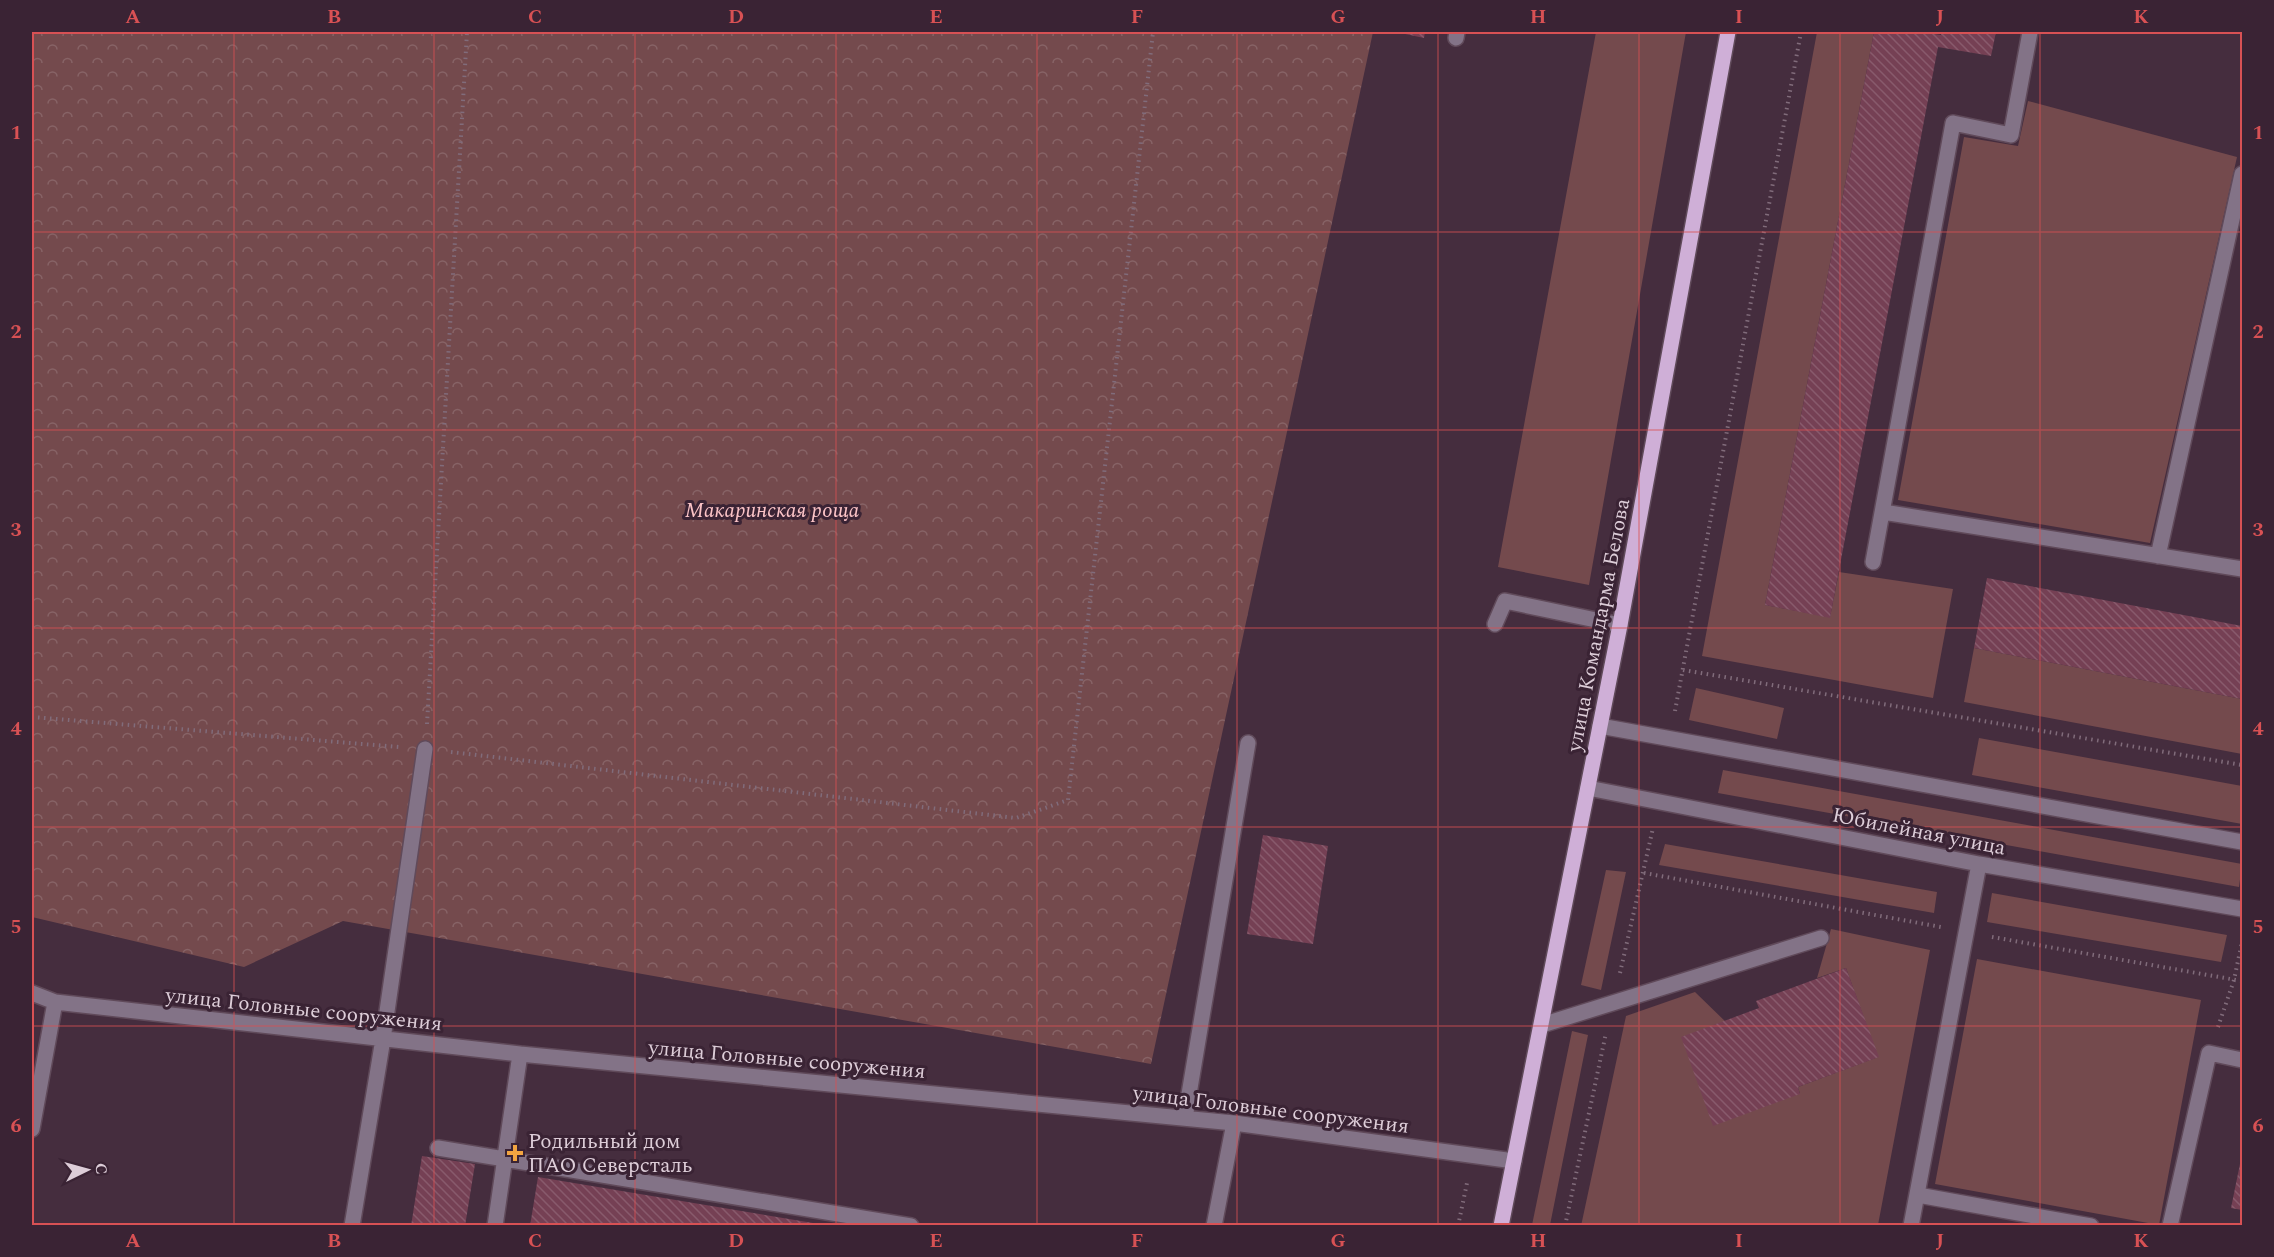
<svg xmlns="http://www.w3.org/2000/svg" width="2274" height="1257" font-family="Spectral,serif">
  <defs>
    <pattern id="forest-crowns" width="20" height="18" patternUnits="userSpaceOnUse" patternTransform="scale(1.5)"><rect width="20" height="18" fill="#744a4d"/><path d="M2 6a3 3 0 1 1 6 0M12 15a3 3 0 1 1 6 0" fill="none" stroke="#876366"/></pattern>
    <pattern id="building-back-hatch" width="6" height="6" patternUnits="userSpaceOnUse" patternTransform="scale(1.5)"><rect width="6" height="6" fill="#754054"/><path d="M-1 5l2 2M0 0l6 6M5-1l2 2" fill="none" stroke="#885a6c"/></pattern>
  </defs>
  <rect width="100%" height="100%" fill="#452d3e"/>
  <path fill="#744a4d" d="M1596,32H1686L1589,585L1498,567Z
    M1817,32H1874L1765,605L1830,617L1839,572L1953,589L1933,698L1702,656Z
    M2028,101L2237,157L2150,543L1898,500L1964,137L2018,146Z
    M1974,648L2242,699V754L1964,702Z
    M1696,688L1784,708L1777,739L1689,720Z
    M1979,738L2242,786V824L1972,775Z
    M1723,770L2242,864L2239,887L1718,793Z
    M1665,844L1937,892L1934,913L1659,865Z
    M1606,870L1626,872L1601,990L1581,985Z
    M1992,893L2227,935L2221,962L1987,922Z
    M1831,929L1930,950L1878,1225L1581,1226L1626,1016L1695,992L1800,1094L1798,1087L1878,1057L1846,968L1817,978Z
    M1977,959L2201,1000L2159,1225L1935,1184Z
    M1572,1031L1588,1035L1550,1225H1532Z"/>
  <path fill="url(#forest-crowns)" d="M32,32H1373L1151,1064L343,921L244,967L32,917Z"/>
  <path fill="url(#building-back-hatch)" d="M1396,32H1425L1424,38Z
    M1874,32H1922L1941,35V32H1996L1991,56L1938,47L1830,618L1765,605Z
    M1987,578L2242,626V699L1974,648Z
    M1263,835L1328,846L1313,944L1247,934Z
    M1846,968L1879,1057L1798,1087L1800,1094L1713,1126L1681,1037L1759,1008L1756,1001Z
    M2242,1154V1210L2231,1208Z
    M422,1156L475,1164L465,1226H411Z
    M538,1177L819,1224V1226H530Z"/>
  <g fill="none" stroke-linecap="round" stroke-linejoin="round">
    <defs>
      <path id="minor" d="M1456,38L1457,32
        M1883,512L2242,569
        M2158,556L2242,174
        M1873,562L1953,123L2011,135L2030,32
        M1495,624L1505,601L1620,625
        M1600,726L2242,842
        M1588,788L1979,864L2242,909
        M32,993L55,1002L520,1054L1234,1123L1514,1161
        M1542,1025L1821,938
        M1185,1118L1248,743
        M32,1129L55,1002
        M438,1148L911,1226
        M1918,1195L2091,1226
        M352,1226L383,1039L425,749
        M495,1226L520,1054
        M1214,1226L1234,1123
        M1911,1226L1979,864
        M2170,1226L2209,1053L2242,1060"/>
      <path id="major" d="M1501,1226L1620,625L1728,32"/>
    </defs>
    <use href="#minor" stroke="#604a5a" stroke-width="18"/>
    <use href="#major" stroke="#604a5a" stroke-width="18"/>
    <path stroke="#816c7b" stroke-width="4" stroke-dasharray="1.5 4.5" stroke-linecap="butt" d="M1683,670L2242,765
      M1675,711L1801,32
      M32,717L399,747
      M427,724L467,32
      M451,752L1016,818L1068,800L1153,32
      M1644,873L1941,927
      M1992,937L2242,981
      M1620,973L1653,828
      M2218,1027L2234,980L2242,942
      M1458,1226L1467,1183
      M1565,1226L1606,1033"/>
    <use href="#minor" stroke="#837387" stroke-width="15"/>
    <use href="#major" stroke="#cfafd7" stroke-width="15"/>
  </g>
  <path fill="none" stroke="#d85154" stroke-width="1.5" stroke-opacity="0.55" d="M234,32V1226M434,32V1226M635,32V1226M836,32V1226M1037,32V1226M1237,32V1226M1438,32V1226M1639,32V1226M1840,32V1226M2040,32V1226M32,232H2242M32,430H2242M32,628H2242M32,827H2242M32,1026H2242"/>
  <path fill="#f2a541" stroke="#3a2334" stroke-width="2" d="M512 1144h6v6h6v6h-6v6h-6v-6h-6v-6h6z"/>
  <g text-anchor="middle" stroke-width="6" stroke-linejoin="round" paint-order="stroke">
    <g font-size="21" font-style="italic" fill="#fcc4c7" stroke="#3a2334">
      <text x="772" y="517">Макаринская роща</text>
    </g>
    <g font-size="21" fill="#ddcdd8" stroke="#3a2334">
      <text transform="translate(1598 625) rotate(-79)" y="7">улица Командарма Белова</text>
      <text transform="translate(1919 831) rotate(11)" y="7">Юбилейная улица</text>
      <text transform="translate(304 1009) rotate(6)" y="7">улица Головные сооружения</text>
      <text transform="translate(787 1059) rotate(5)" y="7">улица Головные сооружения</text>
      <text transform="translate(1271 1109) rotate(7)" y="7">улица Головные сооружения</text>
    </g>
    <g font-size="21" fill="#ddcdd8" stroke="#3a2334" text-anchor="start">
      <text x="528" y="1148">Родильный дом<tspan x="528" dy="24">ПАО Северсталь</tspan></text>
    </g>
  </g>
  <rect width="2274" height="1257" fill="none" stroke="#3a2334" stroke-width="66"/>
  <g transform="translate(87 1170) rotate(85)" stroke="#3a2334" stroke-width="4.5" paint-order="stroke">
  <path d="M0-4.5L10 22L0 15L-10 22Z" fill="#ddcdd8"/>
  <text y="-9" font-size="16" font-weight="bold" text-anchor="middle" fill="#ddcdd8">С</text>
  </g>
  <rect x="33" y="33" width="2208" height="1191" fill="none" stroke="#d85154" stroke-width="2"/>
  <g font-size="20" text-anchor="middle" font-weight="bold" fill="#d85154">
    <text x="133" y="23">A</text>
    <text x="334" y="23">B</text>
    <text x="535" y="23">C</text>
    <text x="736" y="23">D</text>
    <text x="936" y="23">E</text>
    <text x="1137" y="23">F</text>
    <text x="1338" y="23">G</text>
    <text x="1538" y="23">H</text>
    <text x="1739" y="23">I</text>
    <text x="1940" y="23">J</text>
    <text x="2141" y="23">K</text>
    <text x="16" y="139">1</text>
    <text x="2258" y="139">1</text>
    <text x="16" y="338">2</text>
    <text x="2258" y="338">2</text>
    <text x="16" y="536">3</text>
    <text x="2258" y="536">3</text>
    <text x="16" y="735">4</text>
    <text x="2258" y="735">4</text>
    <text x="16" y="933">5</text>
    <text x="2258" y="933">5</text>
    <text x="16" y="1132">6</text>
    <text x="2258" y="1132">6</text>
    <text x="133" y="1247">A</text>
    <text x="334" y="1247">B</text>
    <text x="535" y="1247">C</text>
    <text x="736" y="1247">D</text>
    <text x="936" y="1247">E</text>
    <text x="1137" y="1247">F</text>
    <text x="1338" y="1247">G</text>
    <text x="1538" y="1247">H</text>
    <text x="1739" y="1247">I</text>
    <text x="1940" y="1247">J</text>
    <text x="2141" y="1247">K</text>
  </g>
</svg>
